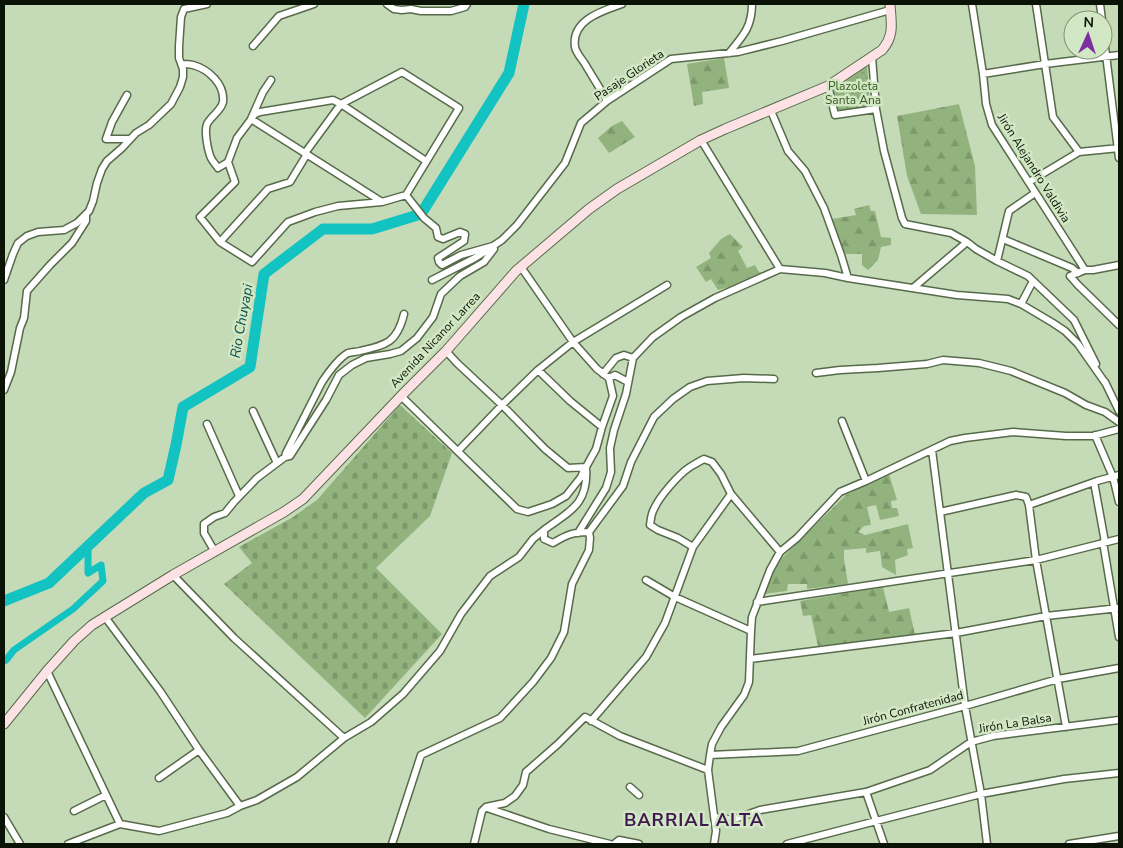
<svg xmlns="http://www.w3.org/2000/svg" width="1123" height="848" font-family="'Nunito Sans',sans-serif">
  <defs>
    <pattern id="forest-firs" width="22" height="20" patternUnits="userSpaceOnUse" patternTransform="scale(1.25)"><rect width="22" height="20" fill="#93b37e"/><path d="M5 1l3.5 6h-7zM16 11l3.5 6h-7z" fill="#7d996b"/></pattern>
    <pattern id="cemetery-stones" width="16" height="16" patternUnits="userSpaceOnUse" patternTransform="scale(1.25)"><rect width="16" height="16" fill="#93b37e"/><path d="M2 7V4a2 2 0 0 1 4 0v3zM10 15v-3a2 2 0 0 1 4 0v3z" fill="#7d996b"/></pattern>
    <pattern id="park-dots" width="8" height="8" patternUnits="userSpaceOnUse" patternTransform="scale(1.25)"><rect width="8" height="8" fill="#93b37e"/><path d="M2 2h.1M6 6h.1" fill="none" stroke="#7d996b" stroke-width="1.8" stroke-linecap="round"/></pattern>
  </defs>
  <rect width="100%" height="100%" fill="#c5dbb7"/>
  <path fill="url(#forest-firs)" d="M724,58L729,88L702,92L703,104L694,106L687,64Z
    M959,104L975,166L977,215L921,214L907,176L897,116Z
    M622,121L635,137L609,153L598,138L612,126Z
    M869,205L871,211H875L881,237L891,238V245L881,247L878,260L868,270L862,265V254H845L832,219L856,215L854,209Z
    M730,234L743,247L738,251L747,268L755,265L759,272H767L744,283L718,290L711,279L706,282L696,267L711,258L709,253L721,239Z
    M889,474L897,500L891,501L892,508H897L899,516L880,520L876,505L867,507L871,525L864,526L858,532L865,535L908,524L913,548L907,549L908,555L895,560L896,575L882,567L880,551L866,553V548L844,550V559L848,584L807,589V584H788L787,591L764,594L772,573L783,557L846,495Z
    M883,587L889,612L909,608L915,635L818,646L811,615L803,616L800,601Z"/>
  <path fill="url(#cemetery-stones)" d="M400,405L452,453L430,516L376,568L442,634L365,718L224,584L252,563L239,547L293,517L317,500Z"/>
  <path fill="url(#park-dots)" d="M867,66L870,107L838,112L833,87Z"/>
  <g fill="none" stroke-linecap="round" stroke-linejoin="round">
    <path stroke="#12c3c1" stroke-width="7" d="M4,661L6,660L14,650L73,609L103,581L101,565L88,573V546"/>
    <path stroke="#12c3c1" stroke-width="11" d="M4,601L49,583L144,493L168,480L176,445L183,407L250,367L264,274L323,229H372L421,214L509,73L524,4"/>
    <defs>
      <path id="minor" d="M387,4L394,9L402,10L411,9L421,11H451L465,7L467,4
        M972,4L983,74L986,104L992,125L1085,270H1093L1119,265
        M1036,4L1053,117L1079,152
        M1100,4L1102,20
        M1103,31L1119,158
        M253,46L279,16L314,4
        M729,53C743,36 752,27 752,4
        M872,57L876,109
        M182,64C186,64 189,64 193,65C208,69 225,84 223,102C221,111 211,116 207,124C204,132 208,151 211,158C213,162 216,165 218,168L228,162L237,138L255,114L260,112L333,100L341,104L402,72L459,108L406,195L382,202L251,119L263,92L271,80
        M983,74L1045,64L1119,55
        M828,86L835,115L876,109L884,151L902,218L905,224L951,233L967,242
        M127,95L112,122L106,139H130
        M607,101C600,88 592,76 585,64C582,59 576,53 575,47C571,20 602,11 622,4
        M771,111L788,151L805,171L824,208L841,255L848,278
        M701,140L780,269
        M305,153L341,104L426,161
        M228,162L235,182L200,217L220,242L268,189L290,182L307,154
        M1029,182L1079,152L1119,148
        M406,195L424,218L436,228L438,237L443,239L460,232L465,234L464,241L438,258L439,262L442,265L461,255L493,246L502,240L517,225L565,163L581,123L607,101L671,59L738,52L782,41L890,10
        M1003,239L1072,268L1078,273
        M220,242L252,262L288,222L315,212L338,206L382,202
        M997,261L1009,211L1035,193
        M521,267L573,342L597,369L609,378L615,375L628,382
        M1085,270L1070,276L1078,285L1119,325
        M4,280L13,254L18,243L27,236L38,232L64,230L77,223L89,211L93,201L97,183L102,169L107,161L122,148L136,133L149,125L171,104L180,87L183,77V69L179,58V46L181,17L184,9L207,4
        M432,280L475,258L486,251
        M913,288L967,242L976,249L997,261L1028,276L1074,320L1096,364
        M1021,304L1033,281
        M446,351L457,363L502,405L545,449L568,468L586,467L596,449L602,427L613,396L609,378
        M538,370L570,401L602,427
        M816,373L840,370L878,368L927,364L943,360L979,363L1011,371L1065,393L1086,405L1105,412L1119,422
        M603,374L616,358L624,355L633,358
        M1105,382L1119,411
        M4,390L11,372L20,328L24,318L27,291L50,265L72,243L86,221V214
        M401,396L517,509L528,512L552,504L566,496L581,477L585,468
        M253,411L277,463
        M842,421L866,481
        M207,424L239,496
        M1095,435L1113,477L1119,502
        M932,450L965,706L981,794L987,844
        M458,451L502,405L538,370L573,342L667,285
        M285,457L290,456L326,400L339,375L352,365L366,358L390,354L401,351L417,338L433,317L441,294L460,276L484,262L494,249L493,246
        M1094,482L1105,542
        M731,494L780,552
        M1029,505L1097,481L1119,475
        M940,512L1016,495L1026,497L1029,505L1036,560L1066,727
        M589,532L623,486L631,462L654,417L673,399L690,387L707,381L744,378L774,379
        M578,533L606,488L611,472L610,448L614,430L626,394L633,358L653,337L681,317L715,298L780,269L825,273L848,278L957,295L1008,299L1021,304L1053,323L1065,331L1078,344L1106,384
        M1103,542L1119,637
        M215,552L204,533V524L214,517L225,513L234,502L257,478L285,457L286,453L322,382C328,373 339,358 348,353C352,352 356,352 360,351C386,345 397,343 404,314
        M173,575L234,638L344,738
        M646,580L675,597L751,631
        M757,602L1036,560L1119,539
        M105,617L160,691L199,750L240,806
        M750,659L956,633L1046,616L1119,608
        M47,671L120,824
        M591,721L646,657L665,623L693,547L731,494L721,474L712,462L704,459C700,461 695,464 690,467C679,474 659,497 654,509C651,514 651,519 650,525L658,530L678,538L693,547
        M710,755L798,751L965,706L1058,679L1119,668
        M159,778L199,750
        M630,787L639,795
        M866,792L884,844
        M487,808L549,829L610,844
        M74,811L106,795
        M4,817L20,844
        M715,817L732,820L760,810L866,792L930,770L971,742L993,736L1119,720
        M68,844L120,824L159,831L227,813L240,806L257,800L297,777L344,738L371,722L403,694L440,651L461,614L490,576L519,557L533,539L544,530
        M392,844L421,755L500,718L533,682L551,658L564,632L572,584L589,550L590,538L589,532C573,532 566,535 553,543L544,539V530C570,511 589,504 586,467
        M474,844L482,811L486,807L505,803L515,796L523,785L526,772L558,744L585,717L620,736L708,770
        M614,844L619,840L639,844
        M714,844L716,831L708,770L710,755L712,744L721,727L744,695L749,682L751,631L752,617L770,570L780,552L797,538L840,492L866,481L950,441L965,438L1013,432L1066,436H1093L1119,429
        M787,844L981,794L1064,779L1119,773
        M1069,844L1119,836"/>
      <path id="secondary" d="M4,724L47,671L74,641L92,625L173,575L284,512L303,499L401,396L446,351L516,271L589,209L617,189L701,140L725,129L828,86L882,50C895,35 891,22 890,4"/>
    </defs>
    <use href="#minor" stroke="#576a4a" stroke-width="9"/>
    <use href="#secondary" stroke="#576a4a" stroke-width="11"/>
    <use href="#minor" stroke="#fff" stroke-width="6"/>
    <use href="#secondary" stroke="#fce2e5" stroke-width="9"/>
  </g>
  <g text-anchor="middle" stroke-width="5" stroke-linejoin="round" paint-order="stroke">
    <g font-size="12" fill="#0b1206" stroke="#d2e8c4">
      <text transform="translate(629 75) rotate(-34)" y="4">Pasaje Glorieta</text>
      <text transform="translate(1034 168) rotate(58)" y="4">Jirón Alejandro Valdivia</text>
      <text transform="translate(435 340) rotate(-47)" y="4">Avenida Nicanor Larrea</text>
      <text transform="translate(913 708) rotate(-15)" y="4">Jirón Confratenidad</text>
      <text transform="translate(1015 723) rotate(-9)" y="4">Jirón La Balsa</text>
    </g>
    <g font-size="12" fill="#39591f" stroke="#d2e8c4">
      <text x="853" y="90">Plazoleta<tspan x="853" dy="14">Santa Ana</tspan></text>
    </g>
    <g font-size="14" font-style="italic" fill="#0a4d4c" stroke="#d2e8c4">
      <text transform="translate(241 321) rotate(-80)" y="5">Rio Chuyapi</text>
    </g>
    <g font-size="18" font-weight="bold" letter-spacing="1" fill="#3e194f" stroke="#d2e8c4">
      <text x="694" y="826">BARRIAL ALTA</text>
    </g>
  </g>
  <rect width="1123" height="848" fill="none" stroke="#0b1206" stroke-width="10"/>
  <g transform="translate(1088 35) rotate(3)"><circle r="24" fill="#d2e8c4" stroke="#829278"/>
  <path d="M0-4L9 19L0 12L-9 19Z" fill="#7c2e9f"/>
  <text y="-8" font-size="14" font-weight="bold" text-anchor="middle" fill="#0b1206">N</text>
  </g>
</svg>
